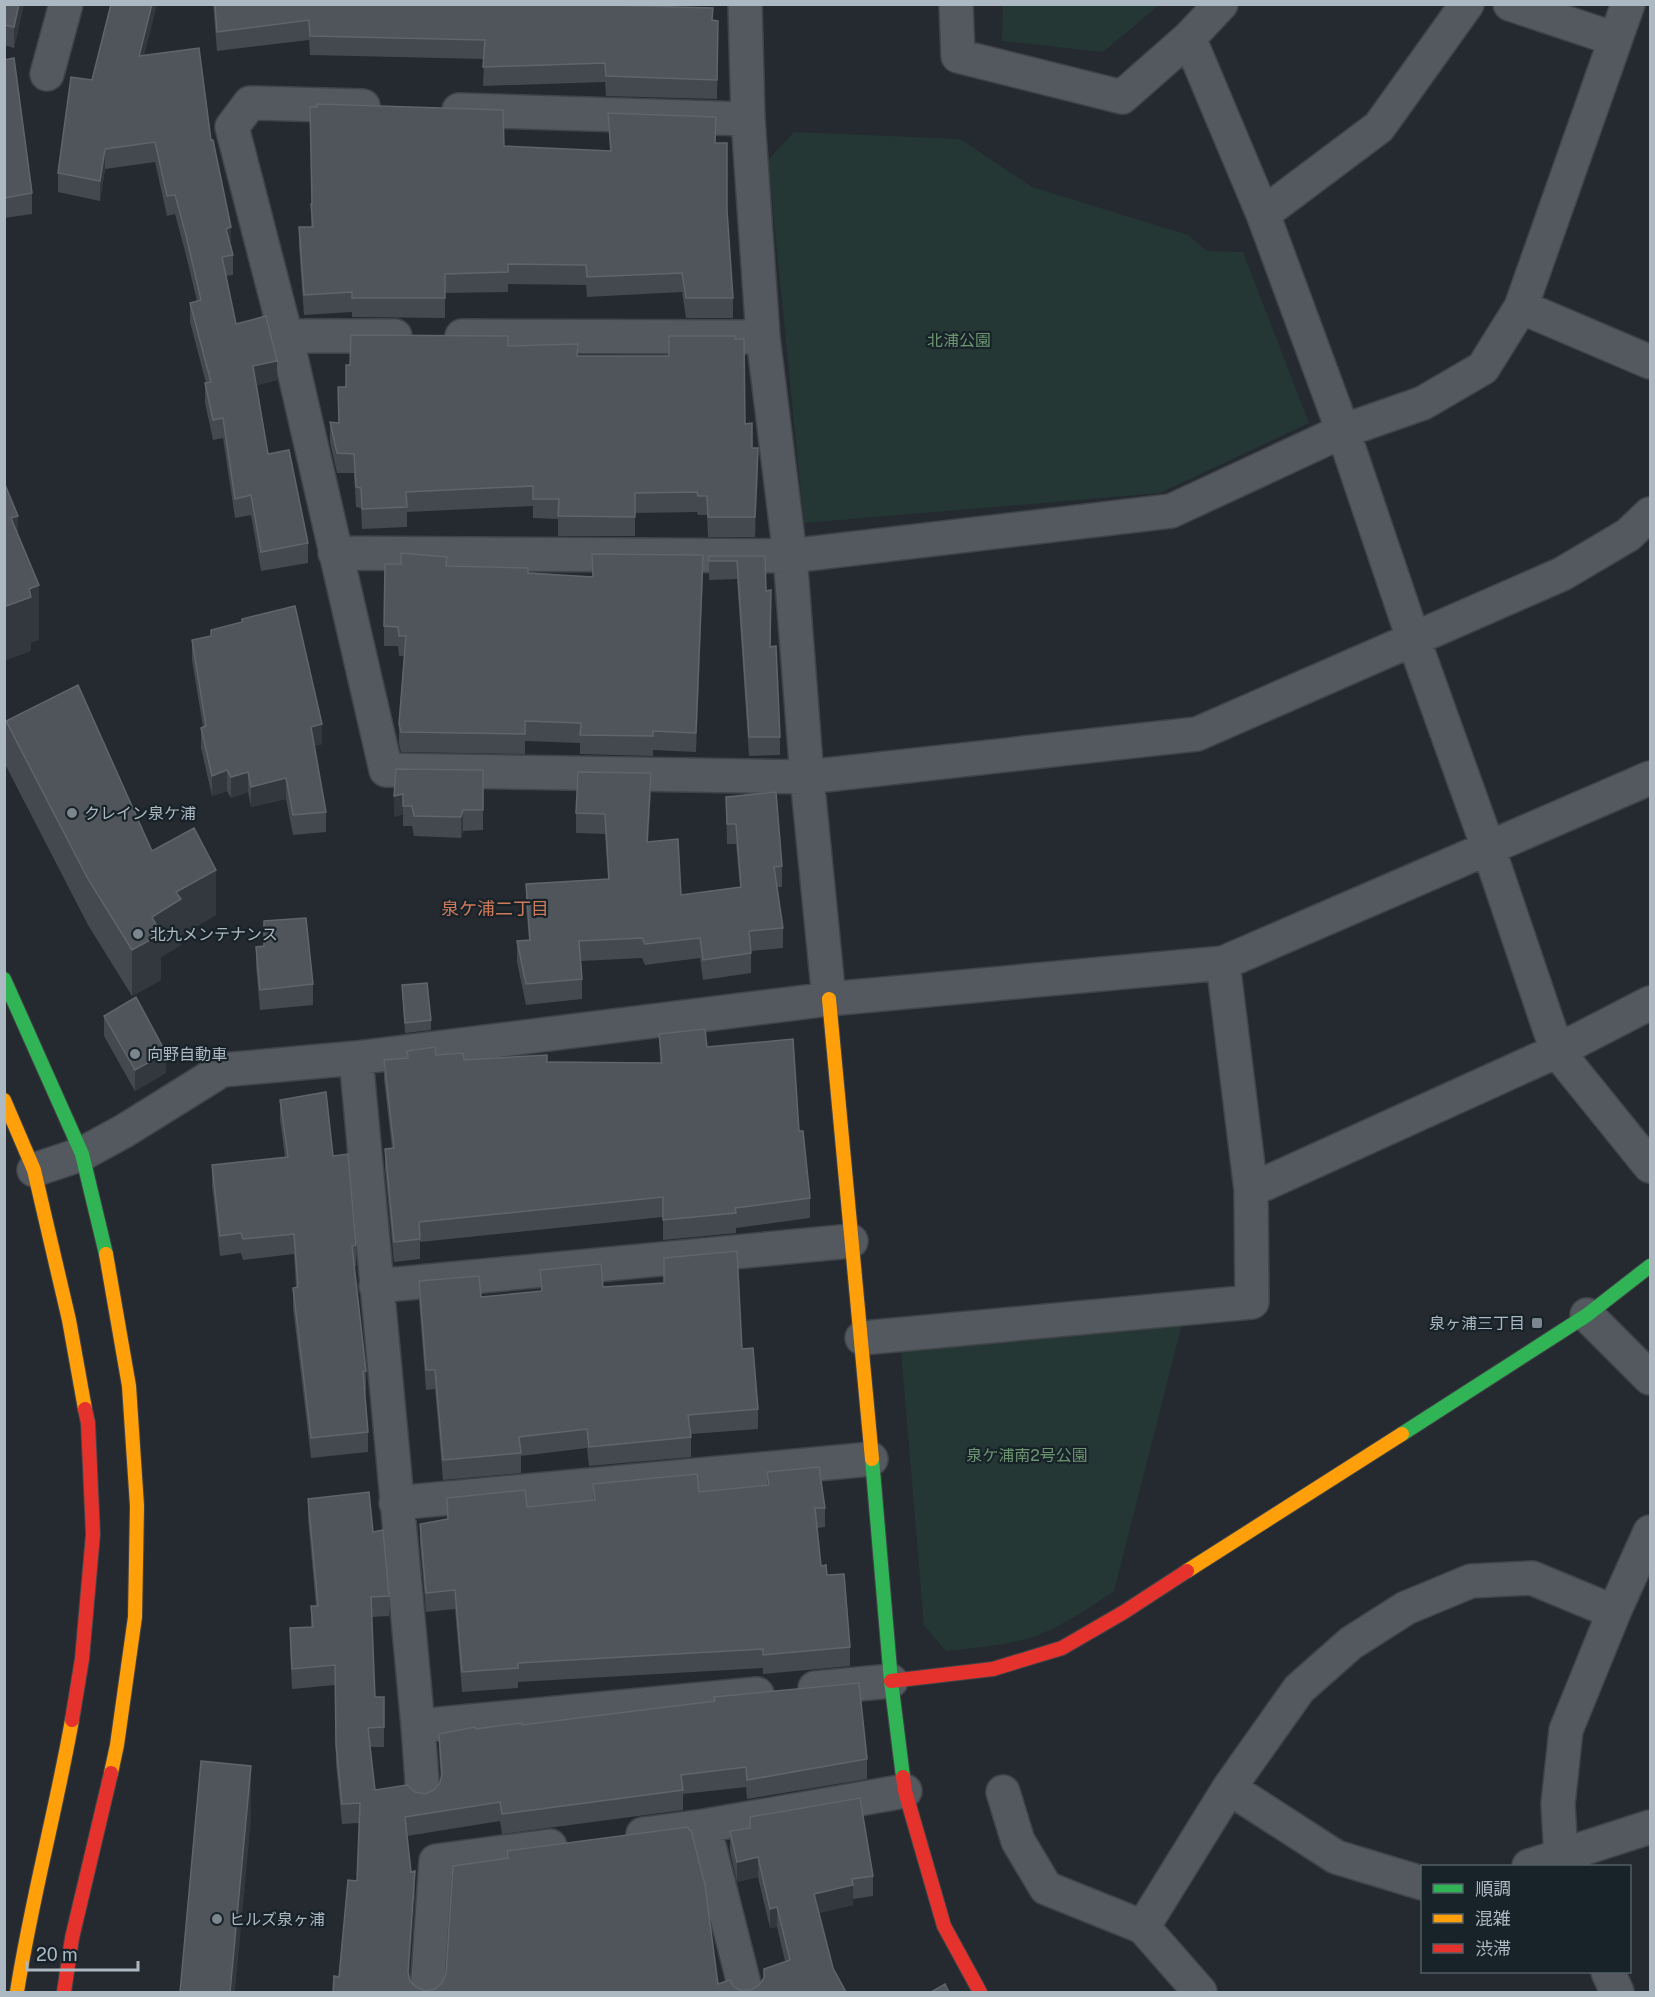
<svg xmlns="http://www.w3.org/2000/svg" width="1655" height="1997" font-family="'Public Sans','Noto Sans JP',sans-serif">
  <rect width="100%" height="100%" fill="#242a2f"/>
  <path fill="#243735" d="M1003,5V4L1159,5L1103,52L1002,41Z
    M794,132L960,139L1032,187L1188,235L1207,251L1243,252L1309,423L1160,493L804,523L768,160Z
    M1182,1324L1114,1591C1088,1608 1062,1627 1033,1637C1006,1646 974,1647 946,1651L924,1625L901,1350Z"/>
  <g fill="none" stroke-linecap="round" stroke-linejoin="round">
    <defs>
      <path id="street" d="M745,4L748,119L763,337L790,556L807,777L829,999
        M956,4L958,56L1122,97L1189,38L1221,4
        M1510,4L1615,39
        M1189,38L1263,214L1343,431L1413,638L1488,847L1557,1051L1650,1166
        M47,74L66,4
        M363,106L250,103L232,127L286,336L386,770L807,777L1197,734L1562,574L1628,535L1650,514
        M459,110L748,119
        M1263,214L1379,127L1467,4
        M1521,307L1650,362
        M286,336H395
        M462,336L763,337
        M335,553L790,556L1171,511L1343,431L1423,403L1483,368L1521,307L1628,4
        M356,1058L418,1726L757,1694
        M34,1170L82,1154L124,1131L222,1070L356,1058L829,999L1223,963L1650,778
        M1251,1190L1557,1051L1650,1003
        M376,1286L851,1241
        M1587,1315L1650,1378
        M862,1338L1252,1302L1251,1190L1223,963
        M396,1503L871,1459
        M815,1688L891,1681
        M418,1726L423,1795
        M1229,1788L1336,1857L1422,1883
        M1003,1792L1018,1841L1046,1888L1143,1927L1200,1992
        M704,1826L746,1992
        M643,1834L704,1826L905,1791
        M1529,1866L1650,1827
        M1565,1866L1561,1856L1558,1804L1566,1730L1614,1612L1650,1532
        M1143,1927L1229,1788L1299,1689L1351,1643L1406,1608L1471,1581L1532,1578L1614,1612
        M1608,1972L1617,1992
        M427,1992L436,1861L550,1846"/>
      <path id="fast" d="M4,979L82,1154L106,1254
        M1402,1434L1587,1315L1650,1266
        M872,1459L891,1681L903,1777"/>
      <path id="slow" d="M829,999L872,1459
        M4,1100L34,1170L69,1320L85,1409
        M106,1254L129,1386L137,1506L135,1617L117,1745L111,1773
        M1187,1571L1402,1434
        M17,1992C31,1901 56,1811 72,1720"/>
      <path id="jam" d="M891,1681L993,1669L1062,1648L1124,1612L1187,1571
        M72,1720L82,1659L93,1534L88,1423L85,1409
        M903,1777L905,1791L944,1926L980,1992
        M64,1992L72,1938L111,1773"/>
    </defs>
    <use href="#street" stroke="#404448" stroke-width="36"/>
    <use href="#fast" stroke="#404448" stroke-width="16"/>
    <use href="#slow" stroke="#404448" stroke-width="16"/>
    <use href="#jam" stroke="#404448" stroke-width="16"/>
    <use href="#street" stroke="#53595e" stroke-width="33"/>
    <use href="#fast" stroke="#30b455" stroke-width="14"/>
    <use href="#slow" stroke="#ff9f0a" stroke-width="14"/>
    <use href="#jam" stroke="#e5322d" stroke-width="14"/>
  </g>
  <path fill="#44494f" d="M4,4H24L14,48L4,45Z
    M111,4H157L144,55L211,140L233,255V275L226,276L236,324L277,380L257,385L268,454L308,543V563L261,571L251,515L235,518L223,438L213,440L205,403V383H206L190,322V303L197,301L186,255L175,214L167,216L155,162L105,169L100,201L58,192V173L92,80Z
    M213,4H573L713,20L718,41L717,99L606,96L605,82L483,86L484,59L310,55L309,40L217,51Z
    M4,60L32,193V214L4,218Z
    M310,107L504,146L610,151L608,113L716,143L727,213L733,298V318H686L682,292L587,297L586,285L508,284V292L445,293V318L352,317V312L304,315L299,247V227H311V204H312Z
    M669,336L745,424L758,468L755,537H708L707,515H698L697,512L635,513V536H558V519L533,518V506L407,512V527L362,529L361,508L356,507L354,473H337L330,442V422L338,423L350,365L508,346L578,356H669Z
    M709,556H765L766,591L780,737V755L749,756L737,579L709,580Z
    M447,566L592,577L703,574L696,752L653,750V756L580,754V743L525,741V754L401,752L399,744V724L404,656H399L398,646H384V626Z
    M242,619L322,744L314,746L326,812V832L293,835L286,799L251,807L248,792L231,798L227,791L212,796L201,748V728L203,727L192,660V640L211,636L242,622Z
    M6,721L152,851L216,915L181,935V945L161,957V980L132,996L88,925L6,766Z
    M483,770V830L463,831L461,838L414,836L412,826H403V814L394,817V796Z
    M651,793L648,842L681,895L740,887L736,844H727L726,797L782,866V887H777L783,928V948L751,951V973L703,980L700,958L645,965L642,958L581,961L582,979V999L526,1005L517,962V941L529,940L526,905V884L608,879L605,834L576,833V813Z
    M264,946L313,984V1005L260,1010L256,967V947Z
    M402,985L431,1020V1030L405,1033Z
    M104,1016L166,1073L135,1091L104,1036Z
    M659,1034L707,1047L799,1131L810,1198V1218L736,1228V1233L663,1240V1217L420,1242V1259L394,1262L385,1169V1149L392,1148L384,1080V1060L407,1058V1051L464,1060L660,1063Z
    M280,1100L333,1156L356,1245V1266H354L366,1371V1391H365L368,1432V1452L311,1458L293,1308V1288L296,1287L294,1254L243,1260L241,1253L220,1256L212,1185V1165L285,1157L280,1120Z
    M540,1270L603,1287L742,1349L758,1409V1429L691,1434V1457L589,1466L587,1448L521,1456V1473L443,1480L435,1389L426,1390L419,1301V1281L481,1297L541,1291Z
    M767,1472L825,1508V1527L817,1528L821,1566L827,1575L850,1647V1666L763,1674V1668L518,1682V1688L462,1692L455,1609L426,1612L420,1543V1524L447,1519V1498L527,1507L593,1500V1484L699,1492L767,1485Z
    M308,1499L373,1532L389,1596V1616L372,1617L375,1697L384,1727V1747H370L375,1790L415,1792L425,1794L434,1790L440,1783L441,1780L439,1753V1734L476,1729L522,1725L867,1759V1779L747,1799L746,1787L683,1794V1810L502,1834L500,1821L407,1836L411,1872L415,1891L409,1976L410,1981L416,1987L425,1991L435,1989L442,1983L507,1858V1851L718,1984L733,1986L740,1990H751L759,1985L785,1961L777,1927L770,1928L758,1877L737,1882L730,1851V1831L750,1828V1817L873,1876V1896L853,1899V1905L819,1913L833,1968L846,1992H333L339,1977L357,1881L359,1823L342,1824L336,1765L335,1685L292,1689L290,1648V1628L311,1627V1606H316L308,1519Z"/>
  <path fill="#32383d" d="M19,4H24L14,48V27Z
    M152,4H157L139,76V56Z
    M105,149V169L100,201V181Z
    M231,227V247L226,229Z
    M277,361V380L253,386V366Z
    M758,448V468L755,537V517Z
    M18,516V570L11,518Z
    M703,555V574L696,752V733Z
    M39,585V640L31,643V651L4,661V607L29,589Z
    M322,724V744L311,747V727Z
    M227,770V791L212,796V776Z
    M248,772V792L231,798V777Z
    M651,773V793L647,862V842Z
    M286,778V799L251,807V787Z
    M403,794V814L394,817V796Z
    M463,810V831L461,838V817Z
    M216,870V915L181,935V945L161,957V980L132,996V950L152,917L176,892Z
    M166,1053V1073L135,1091V1070Z
    M251,1766V1820L235,1992H230Z
    M758,1857V1877L737,1882V1862Z
    M415,1871V1891L408,1991V1972Z
    M853,1885V1905L814,1914V1894Z
    M777,1907V1927L770,1928V1909Z"/>
  <path fill="#4f555b" stroke="#5e656b" stroke-width="1.5" d="M4,4H19L14,27L4,25Z
    M111,4H152L139,56L199,48L211,140H213L231,227L226,229L233,255L222,257L236,324L266,316L277,361L253,366L268,454L289,450L308,543L261,552L251,495L235,499L223,418L213,420L205,383L211,382L190,303L201,300L186,235L175,195L167,196L155,142L105,149L100,181L58,173L71,77L92,80Z
    M215,4H573L713,8L712,20L718,21L717,80L606,76L605,63L483,67L485,40L310,36L309,20L217,32Z
    M14,58L32,193L4,198V60Z
    M317,104L503,110L504,146L611,151L608,113L716,117L715,143H727V210L733,298H686L682,273L587,277L586,265L508,264V272L445,274V298H352V292L304,295L299,227H313L311,204H312L310,107H317Z
    M351,335L508,336V346L578,344L577,356H669V336H735V339H744L745,424L752,423V448H758L755,517H708L707,496H698L697,492L635,493V517L558,516L559,499H533V486L406,492L407,507L362,509L361,488L356,487L354,454L337,453L330,422L339,423L338,387H346V365H350Z
    M4,482L18,516L11,518L39,585L29,589L31,597L4,607Z
    M401,553L447,557L446,566L528,568V573L593,577L592,554L703,555L696,733L653,731V736L580,735L581,723L525,721V734L401,732L399,724L406,636H399L398,627L384,626L385,564H401Z
    M709,556H765L766,591L771,590L770,647L776,646L780,737H749L737,561H709Z
    M295,606L322,724L311,727L326,812L293,815L286,778L251,787L248,772L231,777L227,770L212,776L201,728L206,726L192,640L211,636V630L242,622V619Z
    M78,685L152,851L194,828L216,870L176,892L181,899L152,917L161,934L132,950L88,879L6,721Z
    M396,769L483,770V810H463L461,817L414,816L412,806H403V794L394,796Z
    M578,772L651,773L647,842L678,839L681,895L741,887L736,824H727L726,797L776,792L782,866L774,867L783,928L749,931L751,953L703,960L700,938L645,944L642,938L579,941L582,979L526,984L517,941L530,940L526,884L609,879L605,814L576,813Z
    M306,918L313,984L260,990L256,947L264,946V921Z
    M427,983L431,1020L405,1023L402,985Z
    M136,997L166,1053L135,1070L104,1016Z
    M705,1029L707,1047L793,1039L799,1131H803L810,1198L735,1208L736,1213L663,1220V1197L419,1222L420,1239L394,1242L385,1149L394,1148L384,1060L408,1058L407,1051L435,1047L436,1055L463,1053L464,1060L547,1055V1062L662,1063L659,1034Z
    M326,1092L333,1156L348,1154L356,1245L352,1246L366,1371H363L368,1432L311,1438L293,1288L298,1287L294,1234L243,1239L241,1233L220,1236L212,1165L288,1157L280,1100Z
    M737,1251L742,1349L753,1348L758,1409L688,1415L691,1437L589,1447L587,1429L519,1437L521,1453L443,1460L435,1370H426L419,1281L479,1276L481,1297L542,1291L540,1270L601,1264L603,1287L664,1283V1258Z
    M819,1467L825,1508H815L821,1566L826,1565L827,1575L844,1574L850,1647L763,1655V1649L518,1663V1668L462,1672L455,1590L426,1593L420,1524L448,1519L447,1498L525,1490L527,1507L595,1500L593,1484L697,1474L699,1492L769,1485L767,1472Z
    M369,1492L373,1532L383,1530L389,1596L371,1597L375,1697H384V1727L368,1728L375,1790L407,1785L415,1792L425,1794L434,1790L440,1783L442,1774L439,1734L475,1727L476,1729L522,1723V1725L715,1701L714,1697L859,1683L867,1759L747,1780L746,1767L681,1775L683,1790L502,1814L500,1802L405,1817L411,1872L415,1871L408,1972L410,1981L416,1987L425,1991L435,1989L442,1983L446,1974L453,1866L508,1858L507,1851L688,1827L689,1830H691L705,1885L718,1984L730,1980L733,1986L740,1990H751L759,1985L764,1978V1969L790,1960L777,1907L770,1909L758,1857L737,1862L730,1831L750,1828V1817L860,1798L873,1876L852,1879L853,1885L814,1894L833,1968L846,1992H333L334,1976L339,1977L348,1880L357,1881L360,1803L342,1804L336,1745L335,1665L292,1669L290,1628L313,1627L311,1606H318L308,1499Z
    M201,1761L251,1766L230,1992H180Z
    M945,1984L949,1992H931Z"/>
  <g fill="#7c868f" stroke="#182229" stroke-width="2">
    <circle cx="72" cy="813" r="6"/>
    <circle cx="138" cy="934" r="6"/>
    <circle cx="135" cy="1054" r="6"/>
    <rect x="1531" y="1317" width="12" height="12" rx="3"/>
    <circle cx="217" cy="1919" r="6"/>
  </g>
  <g text-anchor="middle" stroke-width="4.5" stroke-linejoin="round" paint-order="stroke">
    <g font-size="16" fill="#6d9670" stroke="#182229">
      <text x="959" y="346">北浦公園</text>
      <text x="1027" y="1461">泉ケ浦南2号公園</text>
    </g>
    <g font-size="16" fill="#acb8c2" stroke="#182229" text-anchor="start">
      <text x="84" y="819">クレイン泉ケ浦</text>
      <text x="150" y="940">北九メンテナンス</text>
      <text x="147" y="1060">向野自動車</text>
      <text x="1525" y="1329" text-anchor="end">泉ヶ浦三丁目</text>
      <text x="229" y="1925">ヒルズ泉ヶ浦</text>
    </g>
    <g font-size="18" fill="#cf7a5b" stroke="#182229">
      <text x="495" y="915">泉ケ浦二丁目</text>
    </g>
  </g>
  <rect width="1655" height="1997" fill="none" stroke="#acb8c2" stroke-width="12"/>
  <rect x="1421" y="1865" width="210" height="108" fill="#182229" stroke="#535e66" stroke-width="1.5"/>
  <rect x="1433" y="1884" width="30" height="9" fill="#30b455" stroke="#535e66" stroke-width="1.5"/>
  <text x="1475" y="1895" font-size="18" fill="#acb8c2">順調</text>
  <rect x="1433" y="1914" width="30" height="9" fill="#ff9f0a" stroke="#535e66" stroke-width="1.5"/>
  <text x="1475" y="1925" font-size="18" fill="#acb8c2">混雑</text>
  <rect x="1433" y="1944" width="30" height="9" fill="#e5322d" stroke="#535e66" stroke-width="1.5"/>
  <text x="1475" y="1955" font-size="18" fill="#acb8c2">渋滞</text>
  <path d="M27 1961v9h111v-9" fill="none" stroke="#acb8c2" stroke-width="3"/>
  <text x="36" y="1961" font-size="18" fill="#acb8c2" stroke="#182229" stroke-width="4.5" paint-order="stroke">20 m</text>
</svg>
